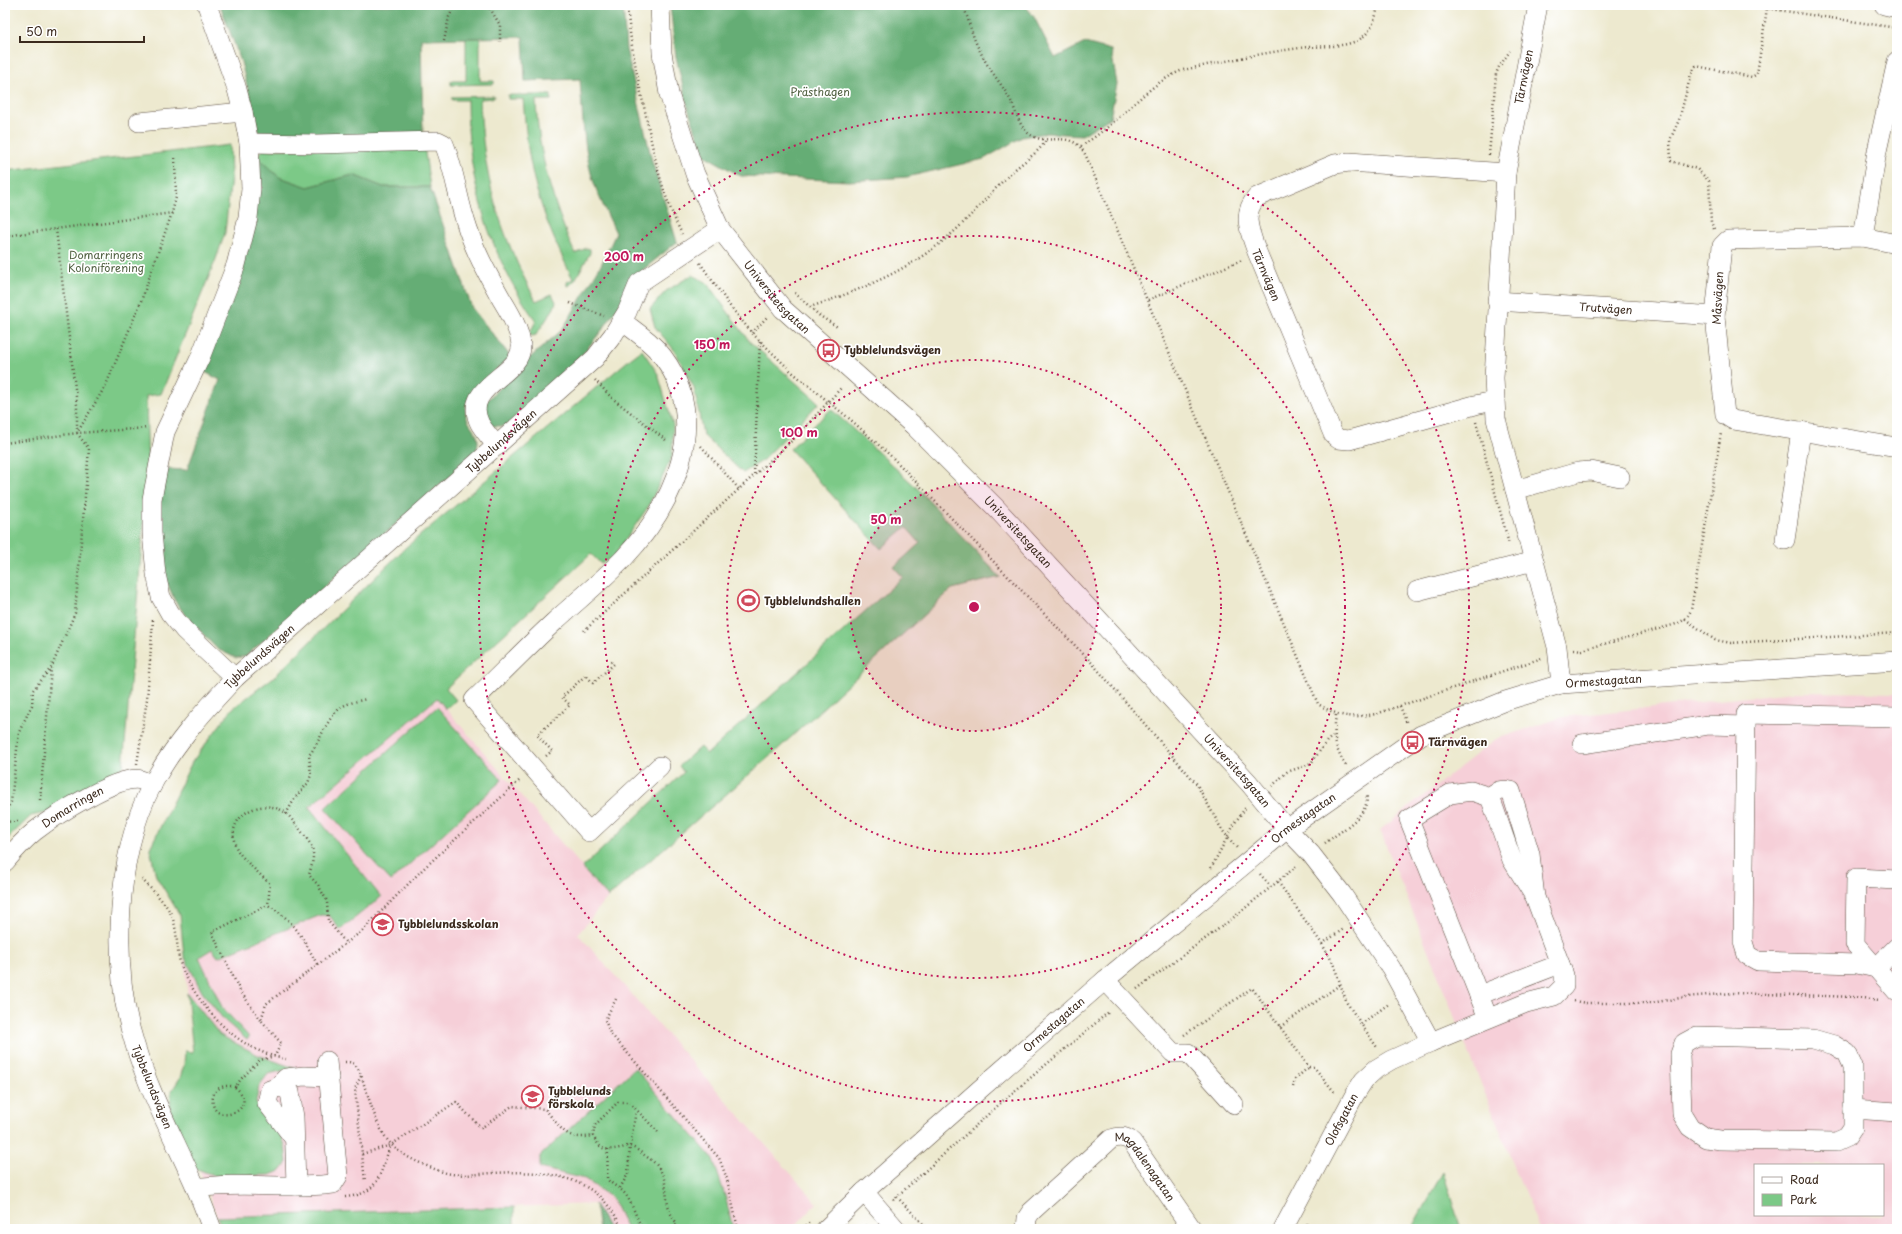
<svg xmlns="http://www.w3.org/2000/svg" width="1902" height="1234" font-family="'Playpen Sans',sans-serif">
  <rect width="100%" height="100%" fill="#fff"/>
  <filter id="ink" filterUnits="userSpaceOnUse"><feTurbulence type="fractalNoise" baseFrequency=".025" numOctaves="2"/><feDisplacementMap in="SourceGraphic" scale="8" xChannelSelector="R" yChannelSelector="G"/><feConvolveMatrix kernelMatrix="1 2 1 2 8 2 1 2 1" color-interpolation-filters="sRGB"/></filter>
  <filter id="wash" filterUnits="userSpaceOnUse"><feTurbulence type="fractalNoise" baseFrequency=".012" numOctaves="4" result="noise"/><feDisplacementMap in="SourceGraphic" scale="16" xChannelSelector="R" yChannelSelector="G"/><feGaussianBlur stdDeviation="0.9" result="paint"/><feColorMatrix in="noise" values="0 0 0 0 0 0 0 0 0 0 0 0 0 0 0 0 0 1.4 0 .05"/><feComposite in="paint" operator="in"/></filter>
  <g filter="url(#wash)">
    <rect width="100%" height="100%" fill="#ede9cf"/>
    <path fill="#f6cfd8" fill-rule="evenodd" d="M275,676L437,698L608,897L578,934L817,1203L792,1229H609L595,1204L217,1217L200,1171L195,1168L171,1092L180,1078L184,1065L185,1051L193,1052L180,915L156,876L150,848L192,762L232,709Z
      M1794,692L1897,693V1229H1539L1380,830L1496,739L1563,717ZM1755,1165H1883V1215H1755Z"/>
    <path fill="#7cc987" stroke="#5c7a52" d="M466,38H480V81H494V84L451,85V81H466Z
      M508,95H551V100H536C538,154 553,204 575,254L586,248L590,249V253L575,280L569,286L567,285V282L573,279C554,241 537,202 530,160C526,140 525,119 523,99H508Z
      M494,96V98L480,99C483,179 499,231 536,301L552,294L556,302L554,308L536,335L532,336L529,334L536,321C489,256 467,179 467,100H452V97Z
      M230,145L231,177L225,233L216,259L161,394L146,396L148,472L123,767L54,811L31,816L5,841V171Z
      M424,146L430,187H383L353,175L308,187L279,177L257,157L262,150Z
      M692,275L706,282L750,342L819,403L762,461L743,473L703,435L694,388L675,351L655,327L650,309L666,291Z
      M642,350L658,374L673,425L672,457L648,507L614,556L601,564L591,554L446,688L456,700L446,709L437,698L309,807L381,897L340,930L330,916L321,915L218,957L212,949L199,957L222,1007L249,1037L247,1040L224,1020L202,992L184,956L180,915L156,876L150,848L192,762L232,709L275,676L405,548L630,359Z
      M831,409L916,487L1000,577L952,589L776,751L608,897L582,868L684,772L679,766L700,747L707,754L903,577L894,567L920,543L906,527L881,549L790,449Z
      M437,707L502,780L391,881L325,808Z
      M187,993L220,1035L258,1055L294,1068L268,1074L259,1086L256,1102L261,1115L278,1127L285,1145L287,1162L282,1170L270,1175L215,1176L195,1168L170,1111L171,1092L180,1078L184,1065L185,1051L193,1052Z
      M635,1068L713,1159L726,1199L733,1229H627L612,1198L585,1179L540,1168V1156Z
      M1443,1172L1461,1229H1411Z
      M514,1207V1229H223L217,1217Z"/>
    <path fill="#65ad74" stroke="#506c49" d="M220,5H623L626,49L652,161L677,242L644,269L603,329L578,360L506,426H492L481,407L519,367L562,330L601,265L616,233C606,211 594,189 589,165C583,137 582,108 580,79L525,81L523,37L421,39L423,134L264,138L259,134L241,62Z
      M670,5H1025L1034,17L1055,58L1085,43L1111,50L1117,84L1110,118L1082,135L1046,133L1022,137L984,159L907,177L849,181L741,176L704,155L688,108L676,57Z
      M257,157L279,177L308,187L353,175L383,187H430L472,308L511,357C499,368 469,390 466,406C461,427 489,431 473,456L246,656L236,658L217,649L187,617L175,601L165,578L158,489L167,469L187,470L220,380L201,370Z
      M595,1204L609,1229H599Z"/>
  </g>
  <g filter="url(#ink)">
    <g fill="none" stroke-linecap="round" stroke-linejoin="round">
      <defs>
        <g id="minor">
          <path d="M207,5L236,86L243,112L249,143L251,189L248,218L236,265L200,358L165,432L152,499V533L156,574L161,597L170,613L184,630L235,678"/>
          <path id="s1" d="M660,5L662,53L669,94L695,174L720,229L783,309L914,426L996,508L1249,783L1287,829L1311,854L1342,894L1391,968L1431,1042"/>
          <path d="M1538,5L1506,173L1494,378L1496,419L1557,647L1561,684"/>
          <path d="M1884,5L1897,8"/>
          <path d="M139,122L243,112"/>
          <path d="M249,143L317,144L438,141L444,144C454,168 457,195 465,220C473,248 488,275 502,300C510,313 520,330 521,345C523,376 460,385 480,424C485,432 491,439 497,446"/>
          <path d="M1863,237L1877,151L1897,61"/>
          <path d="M1897,244L1863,237L1728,240L1722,246L1715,316L1725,415L1733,420L1897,447"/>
          <path id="s2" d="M1497,301L1715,316"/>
          <path d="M622,321C636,332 652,342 663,357C712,423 673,506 624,558C602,581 577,601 554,622C527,647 501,674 474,700L589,832L660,766"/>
          <path d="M1494,401L1475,405L1349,440L1338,439L1333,434L1257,252C1250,233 1241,213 1257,197L1335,164L1349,162L1506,173"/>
          <path d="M1515,490L1578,472L1591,471L1620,477"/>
          <path d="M1785,540L1801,431"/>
          <path d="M1417,591L1534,561"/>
          <path d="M1897,717L1746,714L1743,942L1747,955L1758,961L1857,964L1876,968L1897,947"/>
          <path d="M1582,744L1708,725L1746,726"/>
          <path id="s3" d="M5,862C14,851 24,840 35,831C53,817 120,773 141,780C145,781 148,784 152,786"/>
          <path d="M1897,880L1856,878L1855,944L1897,992"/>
          <path d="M1105,980L1173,1053H1188L1234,1104"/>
          <path d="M1479,995L1560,964"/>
          <path d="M1488,1018L1409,819L1450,794L1471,791L1490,797"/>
          <path d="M1697,1036L1813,1039L1834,1045L1847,1053L1853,1066V1128L1847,1137L1836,1142L1720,1140L1706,1138L1690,1127L1682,1114L1680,1054L1684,1043Z"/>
          <path d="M276,1088L286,1078L304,1076L329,1077"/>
          <path d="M1853,1109L1897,1112"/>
          <path d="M293,1137L267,1103L270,1090L281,1086L290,1092L294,1117L296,1186"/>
          <path d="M196,1188C241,1181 288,1190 333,1184L338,1176L327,1061"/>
          <path d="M864,1192L896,1229"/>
          <path id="s4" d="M212,1229C206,1213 200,1197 193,1181C173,1136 149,1092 135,1045C111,970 115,856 152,785C173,745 204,711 235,678L595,358L613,335L627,312L639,283L720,229"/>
          <path id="s5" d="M826,1229L864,1192L979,1090L1105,980L1287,829L1421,735L1505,701L1561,684L1897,661"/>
          <path id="s6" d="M1026,1229L1027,1218L1031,1212L1111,1139C1119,1136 1126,1136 1132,1142L1192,1229"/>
          <path id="s7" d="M1283,1229L1355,1094L1364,1080L1376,1069L1391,1060L1431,1042L1526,1003L1554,996L1564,986V975L1535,897L1530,854L1511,791C1502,789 1497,790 1490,797L1512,860L1535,897"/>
        </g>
      </defs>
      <use href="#minor" stroke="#564739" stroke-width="20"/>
      <path stroke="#564739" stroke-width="2.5" stroke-dasharray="1 3" stroke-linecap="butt" d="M488,5L500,25V42
        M627,5C630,41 637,76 645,111C654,155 661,193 682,234
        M963,5C969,20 972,37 980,51C988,69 1002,84 1011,101C1016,111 1019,126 1028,133C1048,149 1071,126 1086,156L1318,704C1341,718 1349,718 1376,714L1542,658
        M1745,5L1897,28
        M444,41L449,17L455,5
        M1081,146C1091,140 1100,133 1109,126C1133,106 1154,81 1183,70C1222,62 1261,53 1300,48C1319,45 1343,49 1360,39C1372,31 1376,18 1378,5
        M1489,155L1496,74L1499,67L1510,51
        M56,229L77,405V432
        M1714,229L1711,222L1709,181L1697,169L1671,161L1670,140L1679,120L1691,74L1696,66L1752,77L1757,74L1767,8
        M5,236L172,213
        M700,263L730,306L752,333L792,372L851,420L893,458L1091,662L1196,783L1222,830L1237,848
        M795,293L810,307C858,291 903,273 943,241C968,221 988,195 1012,172C1021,163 1043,150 1046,139
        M1148,300L1242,260
        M570,303L604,316
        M810,307L820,316L839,328
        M752,333L768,316
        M595,380L612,398L667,441
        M1476,422L1509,544
        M5,443L77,433L148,428
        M701,446L739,489
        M754,474L760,341
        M1685,619L1715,640L1731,643L1897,633
        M584,631L797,436L841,388
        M1574,649L1582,650L1673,625C1682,622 1687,619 1691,610L1721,433
        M1400,706L1407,724
        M1336,715C1333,736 1334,749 1347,767
        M546,756L552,751L537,735L570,705L562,697L586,675L593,683L614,664L610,661
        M137,764L147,699L153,620
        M1272,786L1287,772L1307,765L1312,762L1327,741L1333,736
        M40,800L51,669
        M5,813L11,802L19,732L32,705L33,690L51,668L75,613L89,449L77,433L106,385L140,304L172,213L176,197L175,156
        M286,814L295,798L308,783L311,775L309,755C320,742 325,722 338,710C345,703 358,701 367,699
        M5,822L18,821
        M1325,843C1338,833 1373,813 1366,794
        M1211,868L1236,821L1246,807
        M1260,874L1271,887
        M142,879C152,891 164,900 171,914C178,929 176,947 180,962C182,970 186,977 190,984C211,1020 244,1052 286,1059
        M1278,882L1322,944L1333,963L1347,1003L1378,1049
        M1322,944L1345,928
        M317,964C303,938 295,921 268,905L270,884C262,876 241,858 237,849C221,817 263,794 287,814C291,818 295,824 299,828C303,834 310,842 312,848C315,856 311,868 309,875L318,885L327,901L328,921L346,943
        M1137,989L1228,922L1298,865
        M616,999L605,1020L610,1033L719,1158L727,1179L738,1229
        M1574,1001L1586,1003H1651L1686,997L1733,993L1856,997L1879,1000
        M261,1020L240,991L212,932L268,905
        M1361,1024L1390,1003
        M1280,1027L1341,984
        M1184,1035L1252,988L1309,1067H1314L1336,1094
        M345,1062C349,1062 353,1062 356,1066C361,1072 363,1081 365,1088C372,1106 377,1128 390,1143C401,1156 422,1164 437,1170C457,1178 474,1174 494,1173C546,1170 599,1174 622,1229
        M361,1076L355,1089L365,1182
        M235,1087C226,1084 215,1087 213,1097C208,1129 264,1111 235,1087L242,1078L260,1060L275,1056L281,1043L261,1020L266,1004L362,931L422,870L520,780
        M1293,1087L1295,1079L1309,1067
        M658,1132L629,1102H618L595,1125L593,1136C601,1150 604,1151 620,1148C623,1148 626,1146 629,1146C635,1147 645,1156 650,1159C675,1178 659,1201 676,1222L675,1229
        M608,1149L607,1179C613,1186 620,1187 626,1195C633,1205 636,1218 643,1229
        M362,1154L391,1145L456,1102L481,1128L512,1106L545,1109C561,1128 565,1141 593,1136
        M620,1188L628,1174L630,1146L636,1111
        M345,1197C381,1194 379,1173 391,1145
        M897,1197L928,1229
        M893,1200L1004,1100L1110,1011
        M1306,1224L1311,1229
        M803,1229L810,1222
        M864,1229L869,1224"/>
      <use href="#minor" stroke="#fff" stroke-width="19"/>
    </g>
  </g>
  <circle cx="974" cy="607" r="124" fill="#c2185b" fill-opacity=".12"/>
  <g fill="none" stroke="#c2185b" stroke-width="2" stroke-dasharray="2 4">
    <circle cx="974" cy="607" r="124"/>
    <circle cx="974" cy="607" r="247"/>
    <circle cx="974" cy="607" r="371"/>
    <circle cx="974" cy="607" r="495"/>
  </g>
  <defs>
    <symbol id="bus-ring" viewBox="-11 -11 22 22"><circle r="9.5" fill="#fff" stroke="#d1495b" stroke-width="1.5"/><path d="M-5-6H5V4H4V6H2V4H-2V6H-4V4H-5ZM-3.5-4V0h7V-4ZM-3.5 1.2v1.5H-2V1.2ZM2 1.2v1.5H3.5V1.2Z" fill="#d1495b"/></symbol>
    <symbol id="stadium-ring" viewBox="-11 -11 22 22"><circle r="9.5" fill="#fff" stroke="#d1495b" stroke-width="1.5"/><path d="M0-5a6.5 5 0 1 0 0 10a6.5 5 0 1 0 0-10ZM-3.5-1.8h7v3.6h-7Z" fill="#d1495b"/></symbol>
    <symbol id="school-ring" viewBox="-11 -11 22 22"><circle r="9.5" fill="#fff" stroke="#d1495b" stroke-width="1.5"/><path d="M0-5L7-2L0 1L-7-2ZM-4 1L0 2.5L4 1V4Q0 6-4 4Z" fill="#d1495b"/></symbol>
  </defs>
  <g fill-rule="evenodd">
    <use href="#bus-ring" x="816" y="338" width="25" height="25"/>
    <use href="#stadium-ring" x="736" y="588" width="25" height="25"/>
    <use href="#bus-ring" x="1400" y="730" width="25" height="25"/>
    <use href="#school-ring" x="370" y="912" width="25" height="25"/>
    <use href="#school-ring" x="520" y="1084" width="25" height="25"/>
  </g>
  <g text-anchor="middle" stroke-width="3.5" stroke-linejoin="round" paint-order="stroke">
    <g font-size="11" fill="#3b2a1e" stroke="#fff">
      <text transform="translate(1524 77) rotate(-79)" y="4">Tärnvägen</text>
      <text transform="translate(1266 275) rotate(67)" y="4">Tärnvägen</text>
      <text dy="4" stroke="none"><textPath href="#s1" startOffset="323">Universitetsgatan</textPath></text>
      <text transform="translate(1718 298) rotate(-87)" y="4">Måsvägen</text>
      <text dy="4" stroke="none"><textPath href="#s2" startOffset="109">Trutvägen</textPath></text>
      <text dy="4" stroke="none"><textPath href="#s4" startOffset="958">Tybbelundsvägen</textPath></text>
      <text dy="4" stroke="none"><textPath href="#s1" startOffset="660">Universitetsgatan</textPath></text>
      <text dy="4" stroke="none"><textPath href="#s4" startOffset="634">Tybbelundsvägen</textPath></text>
      <text dy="4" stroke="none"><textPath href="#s5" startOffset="966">Ormestagatan</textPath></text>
      <text dy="4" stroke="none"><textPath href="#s1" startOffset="984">Universitetsgatan</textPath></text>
      <text dy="4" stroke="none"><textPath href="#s3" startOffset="88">Domarringen</textPath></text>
      <text dy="4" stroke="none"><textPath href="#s5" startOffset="630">Ormestagatan</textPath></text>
      <text dy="4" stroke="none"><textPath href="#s5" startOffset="306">Ormestagatan</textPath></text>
      <text transform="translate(152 1087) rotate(68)" y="4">Tybbelundsvägen</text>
      <text dy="4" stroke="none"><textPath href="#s7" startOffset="124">Olofsgatan</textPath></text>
      <text dy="4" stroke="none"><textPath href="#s6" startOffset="175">Magdalenagatan</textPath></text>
    </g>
    <g font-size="11" fill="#526243" stroke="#fff">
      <text x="820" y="96">Prästhagen</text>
      <text x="106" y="259">Domarringens<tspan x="106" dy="13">Koloniförening</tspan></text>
    </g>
    <g font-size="11" font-weight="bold" fill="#3b2a1e" stroke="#fff" text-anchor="start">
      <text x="844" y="354">Tybblelundsvägen</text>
      <text x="764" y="605">Tybblelundshallen</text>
      <text x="1428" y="746">Tärnvägen</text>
      <text x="398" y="928">Tybblelundsskolan</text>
      <text x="548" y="1095">Tybblelunds<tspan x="548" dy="13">förskola</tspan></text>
    </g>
  </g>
  <circle cx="974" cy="607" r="6" fill="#c2185b" stroke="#fff" stroke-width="2"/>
  <g font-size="12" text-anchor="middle" font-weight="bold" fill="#c2185b" stroke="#fff" stroke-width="3.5" stroke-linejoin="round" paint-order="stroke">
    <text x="624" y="261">200 m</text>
    <text x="712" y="349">150 m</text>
    <text x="799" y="437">100 m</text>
    <text x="886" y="524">50 m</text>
  </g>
  <rect width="1902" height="1234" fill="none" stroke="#fff" stroke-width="20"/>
  <rect x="1754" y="1164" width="130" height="52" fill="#ffffff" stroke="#b1aaa5"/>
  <rect x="1762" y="1177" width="20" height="6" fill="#ffffff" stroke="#b1aaa5"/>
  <text x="1790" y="1184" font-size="12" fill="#3b2a1e">Road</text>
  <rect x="1762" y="1194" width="20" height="12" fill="#7cc987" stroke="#b1aaa5"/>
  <text x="1790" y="1204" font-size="12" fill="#3b2a1e">Park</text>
  <path d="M20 36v6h124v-6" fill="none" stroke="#3b2a1e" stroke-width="2"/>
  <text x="26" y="36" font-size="12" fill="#3b2a1e" stroke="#ffffff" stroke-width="3" paint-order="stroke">50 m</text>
</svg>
